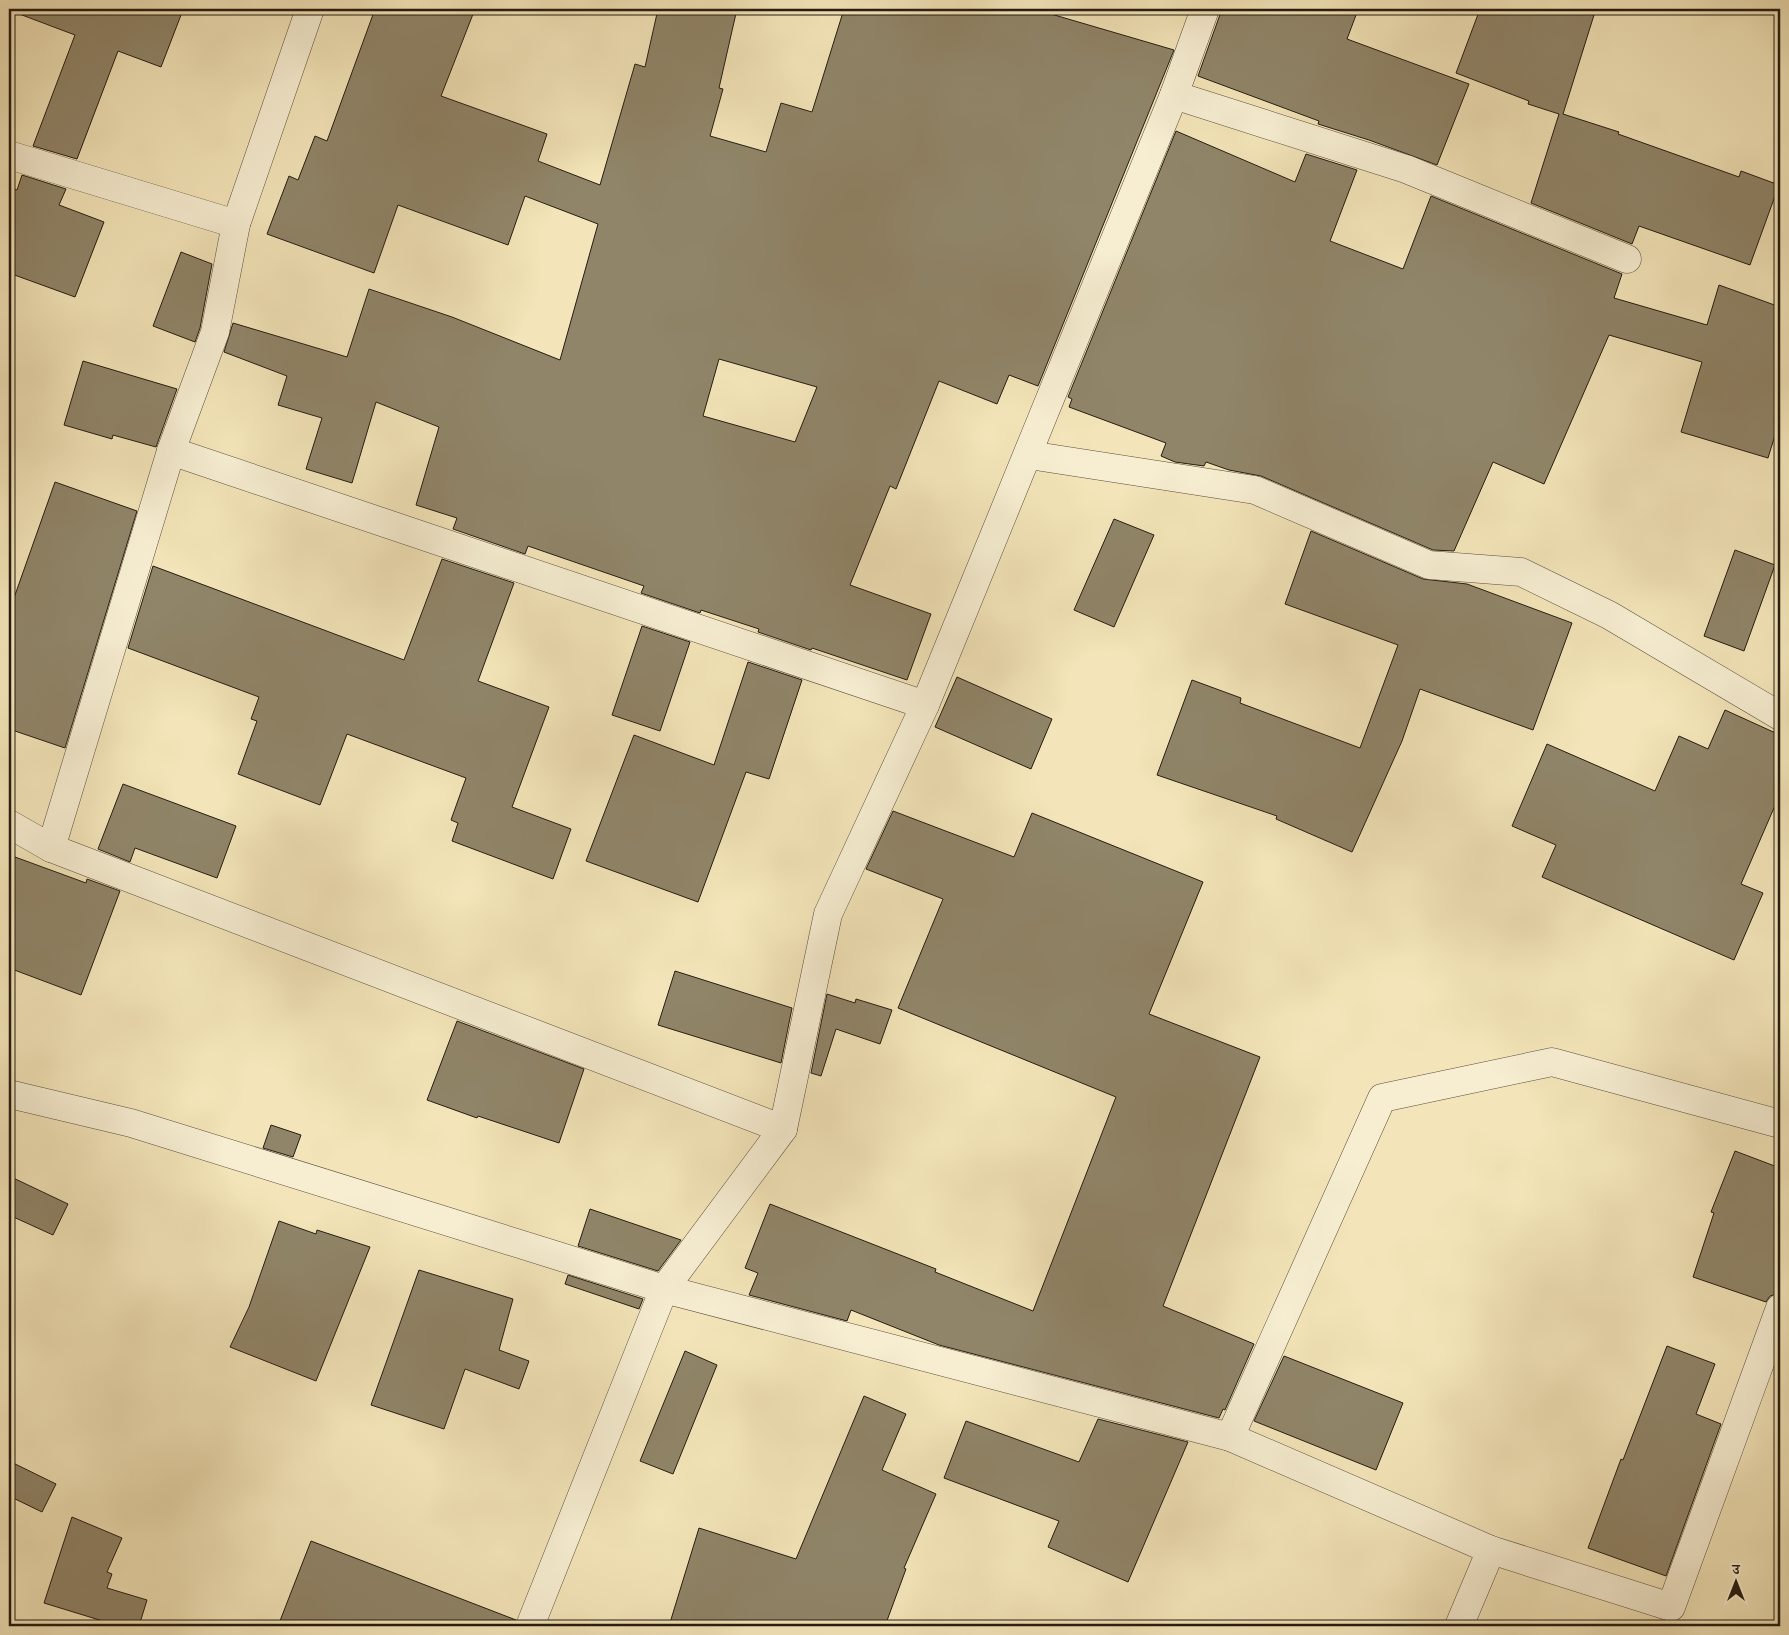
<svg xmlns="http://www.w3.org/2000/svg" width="1789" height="1635" viewBox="0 0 1789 1635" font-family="Alegreya,'Noto Serif Devanagari',serif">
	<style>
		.building { fill: #908569; stroke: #251c12; fill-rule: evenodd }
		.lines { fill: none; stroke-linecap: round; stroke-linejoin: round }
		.street-casing { stroke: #584e3c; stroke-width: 29 }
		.street { stroke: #f7eed2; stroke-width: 28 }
	</style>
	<rect width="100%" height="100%" fill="#f3e5b9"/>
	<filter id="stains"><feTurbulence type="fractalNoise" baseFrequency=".004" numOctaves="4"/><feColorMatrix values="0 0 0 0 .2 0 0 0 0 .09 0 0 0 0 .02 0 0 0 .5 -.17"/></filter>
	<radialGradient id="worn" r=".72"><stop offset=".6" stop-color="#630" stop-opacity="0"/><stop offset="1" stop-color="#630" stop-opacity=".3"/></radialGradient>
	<!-- building -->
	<g class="building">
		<path d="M 15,9 L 165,9 L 181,15 L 161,67 L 118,51 L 77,159 L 33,146 L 75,35 L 14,12 Z"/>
		<path d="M 375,9 L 475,9 L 441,96 L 547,134 L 538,161 L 600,185 L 635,64 L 645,67 L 658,9 L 737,9 L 719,88 L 723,89 L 710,136 L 766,152 L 781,103 L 812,112 L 844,9 L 1034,9 L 1174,50 L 1038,386 L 1009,375 L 997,404 L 939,381 L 896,489 L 890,486 L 850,585 L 931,614 L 907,680 L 812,648 L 811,650 L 758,632 L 759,629 L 701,610 L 700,613 L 641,593 L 644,586 L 528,546 L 525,554 L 453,529 L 457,518 L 416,505 L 439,427 L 376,402 L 352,483 L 306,469 L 322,418 L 278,405 L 287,376 L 224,352 L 233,323 L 347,357 L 369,289 L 452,317 L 560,360 L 598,224 L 525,196 L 508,245 L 398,205 L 374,273 L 267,234 L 289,176 L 298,180 L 315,136 L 327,141 ZM 719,359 L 817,387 L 795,442 L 703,416 Z"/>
		<path d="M 1222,9 L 1340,9 L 1356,15 L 1347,39 L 1469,84 L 1437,165 L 1369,140 L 1318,124 L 1319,121 L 1198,76 Z"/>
		<path d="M 1480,9 L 1573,9 L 1594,15 L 1563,114 L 1619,132 L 1618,134 L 1739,177 L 1741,171 L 1779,185 L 1750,265 L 1639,226 L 1632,244 L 1531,203 L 1559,114 L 1528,104 L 1529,101 L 1456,73 Z"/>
		<path d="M 1176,131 L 1295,182 L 1306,154 L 1357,170 L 1330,241 L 1403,269 L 1431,196 L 1622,274 L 1614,298 L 1707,325 L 1719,285 L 1780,307 L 1780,419 L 1768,458 L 1681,432 L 1702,362 L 1609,335 L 1544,484 L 1493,462 L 1454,551 L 1433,550 L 1261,476 L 1229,470 L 1206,462 L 1204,466 L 1175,462 L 1161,456 L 1166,443 L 1069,407 L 1072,399 L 1068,397 Z"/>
		<path d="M 22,175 L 66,189 L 59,205 L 104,222 L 75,297 L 9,273 L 9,187 L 17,190 Z"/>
		<path d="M 181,252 L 212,264 L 200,328 L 195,342 L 153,326 Z"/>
		<path d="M 83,361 L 177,389 L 156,447 L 113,435 L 112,439 L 64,425 Z"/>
		<path d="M 55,482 L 137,511 L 65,748 L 9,729 L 9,612 Z"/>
		<path d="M 1114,519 L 1154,535 L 1114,627 L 1074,610 Z"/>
		<path d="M 1311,531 L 1423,579 L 1467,584 L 1572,623 L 1533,730 L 1420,689 L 1402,741 L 1352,852 L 1276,819 L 1277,816 L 1157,775 L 1192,680 L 1241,698 L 1240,703 L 1360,748 L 1398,645 L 1285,604 Z"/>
		<path d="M 1735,550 L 1775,565 L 1744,651 L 1704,636 Z"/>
		<path d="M 442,559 L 514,583 L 478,681 L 549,707 L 512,807 L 571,829 L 553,879 L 452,841 L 458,823 L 451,820 L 466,778 L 347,734 L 320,805 L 238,774 L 257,721 L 251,719 L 259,697 L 128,648 L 153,566 L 404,660 Z"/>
		<path d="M 642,626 L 690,642 L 660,731 L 612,715 Z"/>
		<path d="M 748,662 L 802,680 L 769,779 L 746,772 L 698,902 L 586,861 L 634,735 L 714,765 Z"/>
		<path d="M 957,677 L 1052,719 L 1031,769 L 935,727 Z"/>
		<path d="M 1725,710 L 1780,735 L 1780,794 L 1741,884 L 1763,893 L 1734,960 L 1542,877 L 1556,845 L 1512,826 L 1547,744 L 1655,791 L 1679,736 L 1708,749 Z"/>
		<path d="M 123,784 L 236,826 L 217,878 L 135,848 L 130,862 L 98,849 Z"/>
		<path d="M 893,811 L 1014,857 L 1032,813 L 1203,882 L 1149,1014 L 1260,1057 L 1163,1306 L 1254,1344 L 1225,1410 L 1223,1409 L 1219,1418 L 939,1345 L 851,1310 L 847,1321 L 749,1295 L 758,1273 L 745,1268 L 770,1204 L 936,1269 L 935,1272 L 1033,1311 L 1116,1097 L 898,1008 L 943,899 L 866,869 Z"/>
		<path d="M 15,857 L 86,883 L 87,879 L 120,891 L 81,995 L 9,968 L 9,875 Z"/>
		<path d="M 675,971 L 792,1008 L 781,1063 L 658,1025 Z"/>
		<path d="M 827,994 L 855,1003 L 856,999 L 892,1010 L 880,1044 L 836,1029 L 821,1076 L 811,1073 Z"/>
		<path d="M 457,1021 L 584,1069 L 559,1143 L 478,1116 L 477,1118 L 427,1100 Z"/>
		<path d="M 271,1125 L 301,1135 L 293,1157 L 263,1148 Z"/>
		<path d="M 1735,1151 L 1780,1168 L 1780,1293 L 1770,1296 L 1766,1302 L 1693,1277 L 1714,1213 L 1711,1212 Z"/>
		<path d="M 9,1176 L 68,1204 L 53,1235 L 9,1215 Z"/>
		<path d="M 590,1209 L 681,1240 L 658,1271 L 578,1246 Z"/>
		<path d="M 279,1221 L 316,1234 L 317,1230 L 370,1247 L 316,1381 L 230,1347 L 249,1307 Z"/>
		<path d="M 419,1270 L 513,1299 L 499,1350 L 529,1361 L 519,1389 L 465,1369 L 444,1429 L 371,1405 Z"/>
		<path d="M 568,1275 L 643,1299 L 639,1309 L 565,1284 Z"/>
		<path d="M 1667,1346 L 1715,1364 L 1696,1414 L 1721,1424 L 1666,1576 L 1588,1548 L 1621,1459 L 1623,1460 Z"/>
		<path d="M 685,1351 L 717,1365 L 673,1474 L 640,1461 Z"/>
		<path d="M 1284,1356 L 1403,1403 L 1376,1470 L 1254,1421 Z"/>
		<path d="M 864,1396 L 906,1414 L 882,1470 L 936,1494 L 904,1568 L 906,1569 L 885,1626 L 669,1626 L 699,1528 L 796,1559 Z"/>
		<path d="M 1098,1419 L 1188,1442 L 1128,1582 L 1048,1547 L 1059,1521 L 944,1478 L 966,1421 L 1079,1462 Z"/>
		<path d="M 9,1461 L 56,1484 L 42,1512 L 9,1496 Z"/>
		<path d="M 72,1517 L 122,1538 L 107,1572 L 112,1574 L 107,1588 L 147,1600 L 139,1626 L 119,1626 L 44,1603 Z"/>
		<path d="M 311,1541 L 516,1620 L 515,1626 L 278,1626 Z"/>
	</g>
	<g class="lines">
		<!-- street casing -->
		<g class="street-casing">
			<g id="street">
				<path d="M 1174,95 L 1406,169 L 1627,259"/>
				<path d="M 9,155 L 236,224"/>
				<path d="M 171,451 L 925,705"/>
				<path d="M 1029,455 L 1255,490 L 1429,565 L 1521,572 L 1609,615 L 1780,716"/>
				<path d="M 9,824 L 51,848 L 783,1129"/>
				<path d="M 51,848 L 171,451 L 215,332 L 236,224 L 310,9"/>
				<path d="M 9,1094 L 131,1123 L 664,1289 L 1230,1437 L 1491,1550 L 1671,1607 L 1780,1308"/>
				<path d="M 1230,1437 L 1382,1098 L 1552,1062 L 1780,1124"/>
				<path d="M 530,1626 L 664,1289 L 783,1129 L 828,914 L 925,705 L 1174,95 L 1205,9"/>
				<path d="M 1459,1626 L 1491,1550"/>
			</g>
		</g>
		<!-- street -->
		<use href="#street" class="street"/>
	</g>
	<!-- margin -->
	<rect width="1789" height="1635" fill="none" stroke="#f3e5b9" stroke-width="30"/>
	<rect x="10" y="10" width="1769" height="1615" fill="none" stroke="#251c12" stroke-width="2.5"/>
	<rect x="15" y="15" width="1759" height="1605" fill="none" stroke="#251c12"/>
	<!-- north arrow -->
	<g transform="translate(1736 1582)" stroke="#f7eed2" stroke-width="4" paint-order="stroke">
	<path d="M0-4L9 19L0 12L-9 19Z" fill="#251c12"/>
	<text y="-8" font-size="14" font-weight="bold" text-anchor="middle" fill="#251c12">उ</text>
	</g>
	<rect width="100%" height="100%" filter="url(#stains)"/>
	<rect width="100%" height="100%" fill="url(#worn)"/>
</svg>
